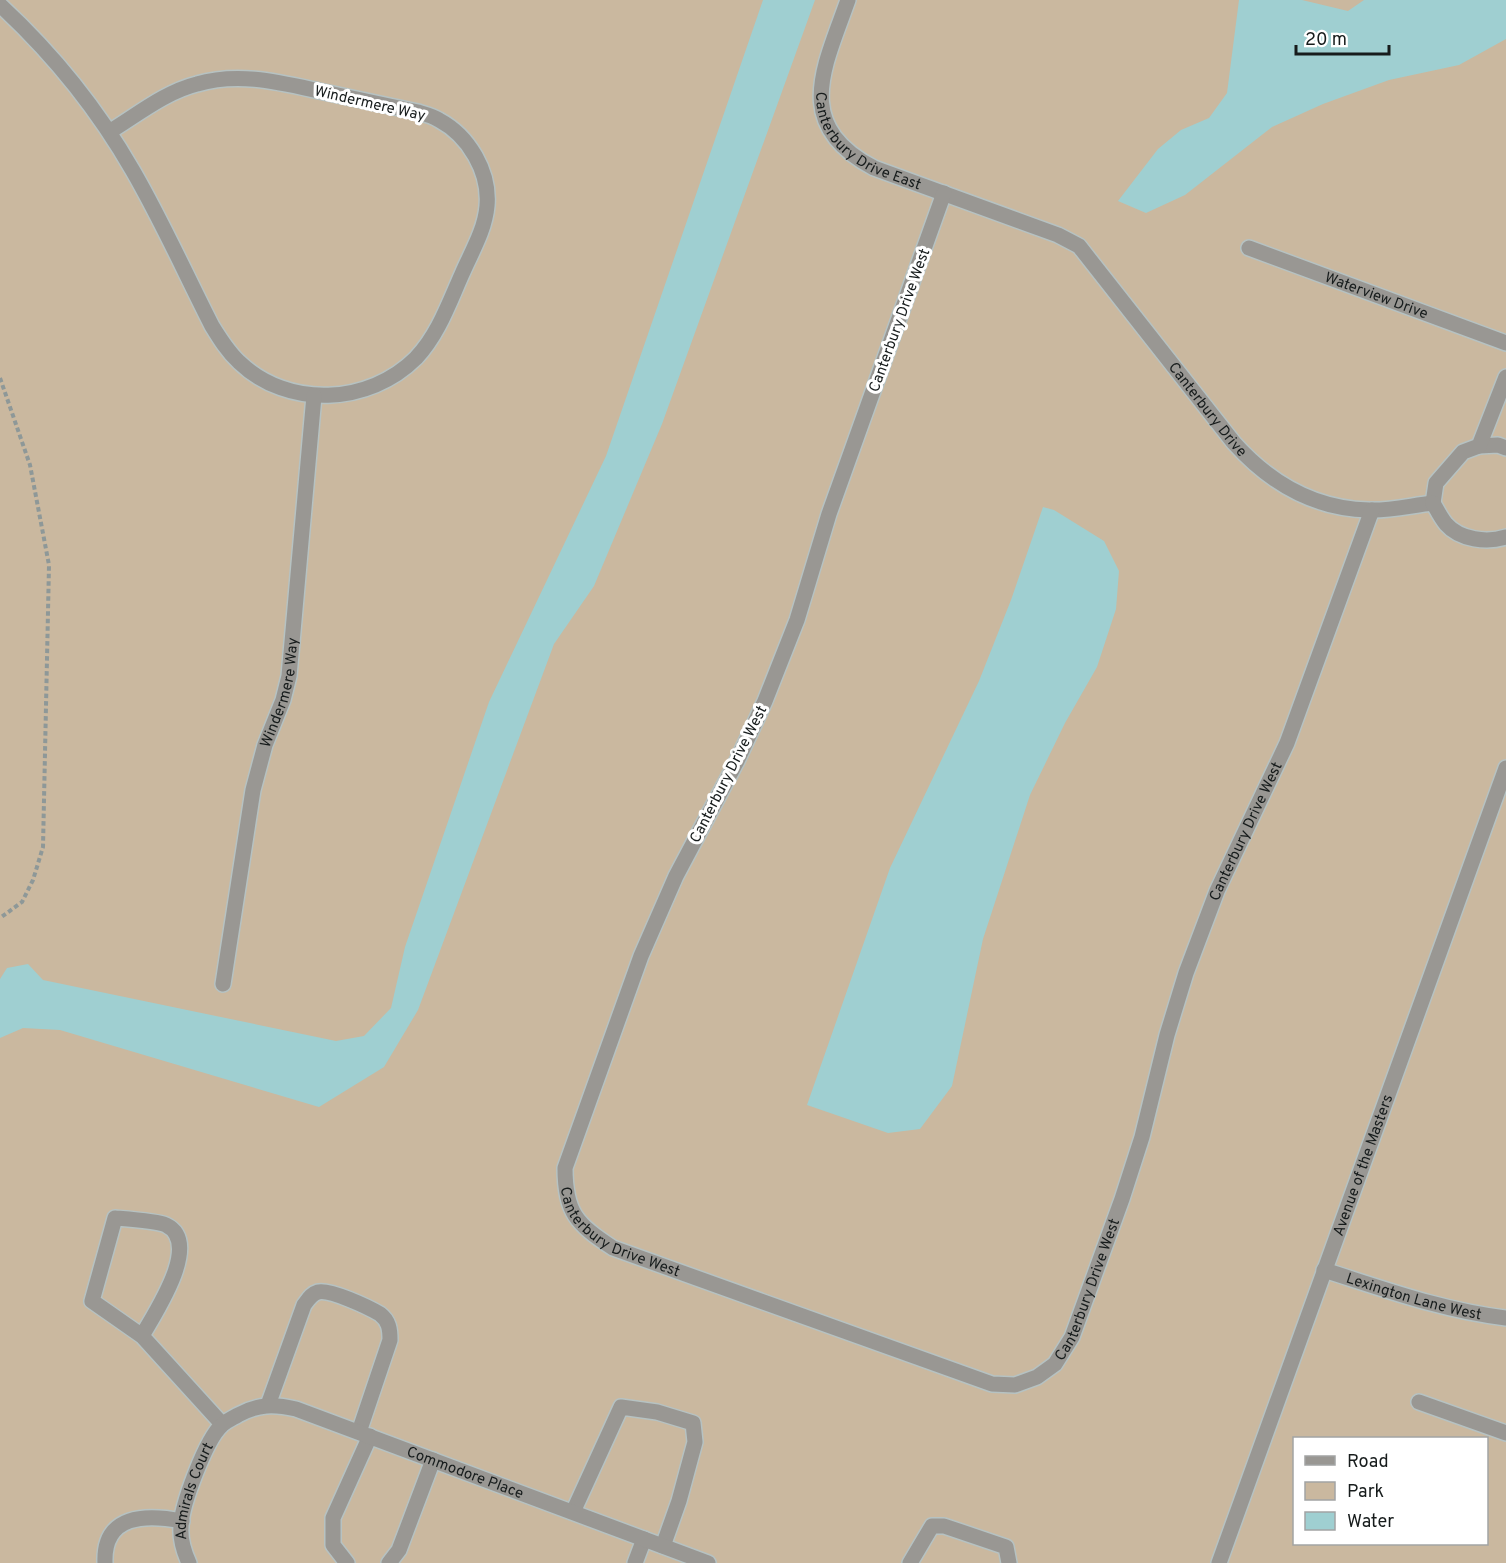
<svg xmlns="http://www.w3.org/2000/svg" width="1506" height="1563" viewBox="0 0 1506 1563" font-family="Overpass,sans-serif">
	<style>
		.green { fill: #cab89f; fill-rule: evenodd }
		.water { fill: #9fcfd1 }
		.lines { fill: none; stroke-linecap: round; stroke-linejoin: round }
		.lane-casing { stroke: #b6c2c2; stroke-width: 18 }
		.street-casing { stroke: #b6c2c2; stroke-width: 18 }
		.path { stroke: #8e9898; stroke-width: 4; stroke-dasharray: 4.5 3; stroke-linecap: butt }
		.lane { stroke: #999793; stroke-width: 15 }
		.street { stroke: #999793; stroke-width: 15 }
		.labels { text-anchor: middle; stroke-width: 6; stroke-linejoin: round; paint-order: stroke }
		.street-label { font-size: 15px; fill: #171c1c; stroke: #fff }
	</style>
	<rect width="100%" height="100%" fill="#d9e7e7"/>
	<!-- green -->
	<path class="green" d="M 0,0 L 1506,0 L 1506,1563 L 0,1563 ZM 1294,1438 L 1486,1438 L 1486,1544 L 1294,1544 Z"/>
	<!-- water -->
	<g class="water">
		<path d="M 763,0 L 815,0 L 662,424 L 594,586 L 554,644 L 418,1010 L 384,1067 L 319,1107 L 60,1030 L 23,1028 L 0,1038 L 0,979 L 7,968 L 28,964 L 43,980 L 336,1041 L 364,1036 L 391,1008 L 405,947 L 489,702 L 606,456 Z"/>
		<path d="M 1239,0 L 1302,0 L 1348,11 L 1364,0 L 1506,0 L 1506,39 L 1459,65 L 1389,80 L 1323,104 L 1272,127 L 1185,195 L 1146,213 L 1118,201 L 1158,149 L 1181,130 L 1209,118 L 1227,93 Z"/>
		<path d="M 1043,507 L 1054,510 L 1104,541 L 1119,571 L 1116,609 L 1097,667 L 1065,723 L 1030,795 L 983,939 L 952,1086 L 920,1129 L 888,1133 L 807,1105 L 890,868 L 979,681 L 1011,600 Z"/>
	</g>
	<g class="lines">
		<!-- lane casing -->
		<g class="lane-casing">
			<g id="lane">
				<path d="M 142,1336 C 154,1314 203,1243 166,1225 C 157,1221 127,1219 115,1218 L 92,1301 L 142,1336 L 222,1424"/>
				<path d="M 268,1405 L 304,1305 C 308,1300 311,1294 318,1292 C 330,1289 368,1307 380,1314 C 389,1321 390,1329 390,1340 L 359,1432"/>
				<path d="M 573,1512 L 621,1407 L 657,1412 L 693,1423 L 695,1442 L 679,1501 L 663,1546"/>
				<path d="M 105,1563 C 103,1514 146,1514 182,1521"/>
				<path d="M 347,1563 L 333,1545 L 333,1518 L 370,1436"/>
				<path d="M 389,1563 L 399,1550 L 433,1460"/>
				<path d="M 635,1563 L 644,1539"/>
				<path d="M 910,1563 L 932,1526 L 944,1526 L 1006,1547 L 1009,1563"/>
			</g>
		</g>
		<!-- street casing -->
		<g class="street-casing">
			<g id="street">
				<path id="s1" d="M 848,0 C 824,68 792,125 874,168 L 1058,235 L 1079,246 L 1234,443 C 1270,483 1314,509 1369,510 C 1390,511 1413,505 1433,503"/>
				<path d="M 0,5 C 52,53 98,110 133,171 C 162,221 186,275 212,326 C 220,339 228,352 239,362 C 288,409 369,405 416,358 C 438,335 449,303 462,274 C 471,253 485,230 487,206 C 490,172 469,136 439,120 C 433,116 425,114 418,112 C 385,105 352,98 319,91 C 278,82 238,72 197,84 C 165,92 137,115 109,132"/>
				<path id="s2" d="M 944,193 L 829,514 L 797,620 L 765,701 L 737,761 L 676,876 L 641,956 L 565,1168 C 565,1212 576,1224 613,1248 L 992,1384 L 1015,1385 L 1037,1377 L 1055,1364 L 1072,1337 L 1122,1199 L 1142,1137 L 1167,1035 L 1186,973 L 1217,891 L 1287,743 L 1372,510"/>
				<path id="s3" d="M 1249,248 L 1506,343"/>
				<path d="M 1479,446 L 1498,445 L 1506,448"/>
				<path d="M 1433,503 L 1436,483 L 1463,452 L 1479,446 L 1506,377"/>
				<path d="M 1433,503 C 1437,510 1441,518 1446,524 C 1460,540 1487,543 1506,537"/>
				<path id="s4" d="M 223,984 L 253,790 L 265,745 L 283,700 L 289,676 L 314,396"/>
				<path id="s5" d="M 1324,1270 C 1384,1289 1444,1311 1506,1318"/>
				<path d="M 1419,1402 L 1506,1433"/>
				<path id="s6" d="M 189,1563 C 184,1552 180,1540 181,1527 C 181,1506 206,1439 222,1425 C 226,1421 233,1418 238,1415 C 258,1404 274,1404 296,1409 L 708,1563"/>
				<path id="s7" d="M 1219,1563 L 1506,768"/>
			</g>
		</g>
		<!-- path -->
		<path class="path" d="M 0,378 L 30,465 L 49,565 L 43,847 L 33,880 L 22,902 L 0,918"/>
		<!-- lane -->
		<use href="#lane" class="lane"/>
		<!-- street -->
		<use href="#street" class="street"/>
	</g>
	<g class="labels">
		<!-- street labels -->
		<g class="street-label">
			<text transform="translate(370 103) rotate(13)" y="5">Windermere Way</text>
			<text dy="5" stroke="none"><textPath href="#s1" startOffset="170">Canterbury Drive East</textPath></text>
			<text dy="5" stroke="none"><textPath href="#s3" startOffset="136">Waterview Drive</textPath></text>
			<text transform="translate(899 320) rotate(-70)" y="5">Canterbury Drive West</text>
			<text dy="5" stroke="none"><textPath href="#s1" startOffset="622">Canterbury Drive</textPath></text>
			<text dy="5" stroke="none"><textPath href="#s4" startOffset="298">Windermere Way</textPath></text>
			<text transform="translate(728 774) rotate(-63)" y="5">Canterbury Drive West</text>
			<text dy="5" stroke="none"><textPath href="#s2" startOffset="2186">Canterbury Drive West</textPath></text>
			<text dy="5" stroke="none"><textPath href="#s7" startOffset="423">Avenue of the Masters</textPath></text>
			<text dy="5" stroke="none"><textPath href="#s2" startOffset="1142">Canterbury Drive West</textPath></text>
			<text dy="5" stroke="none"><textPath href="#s2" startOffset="1700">Canterbury Drive West</textPath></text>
			<text dy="5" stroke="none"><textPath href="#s5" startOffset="94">Lexington Lane West</textPath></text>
			<text dy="5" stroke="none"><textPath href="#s6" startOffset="408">Commodore Place</textPath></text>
			<text dy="5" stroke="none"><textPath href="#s6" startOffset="75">Admirals Court</textPath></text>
		</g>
	</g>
	<!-- legend -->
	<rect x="1293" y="1437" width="195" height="108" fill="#ffffff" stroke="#a2a4a4" stroke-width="1.5"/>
	<rect x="1305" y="1456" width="30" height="9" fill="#999793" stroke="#a2a4a4" stroke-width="1.5"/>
	<text x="1347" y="1467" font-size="18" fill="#171c1c">Road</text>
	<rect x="1305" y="1482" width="30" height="18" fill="#cab89f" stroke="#a2a4a4" stroke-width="1.5"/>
	<text x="1347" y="1497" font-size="18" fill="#171c1c">Park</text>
	<rect x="1305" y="1512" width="30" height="18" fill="#9fcfd1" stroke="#a2a4a4" stroke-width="1.5"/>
	<text x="1347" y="1527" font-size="18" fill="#171c1c">Water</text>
	<!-- scale -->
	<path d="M1296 45v9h93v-9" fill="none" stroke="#171c1c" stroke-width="3"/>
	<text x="1305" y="45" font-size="18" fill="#171c1c" stroke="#ffffff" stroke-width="4.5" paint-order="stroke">20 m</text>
</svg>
